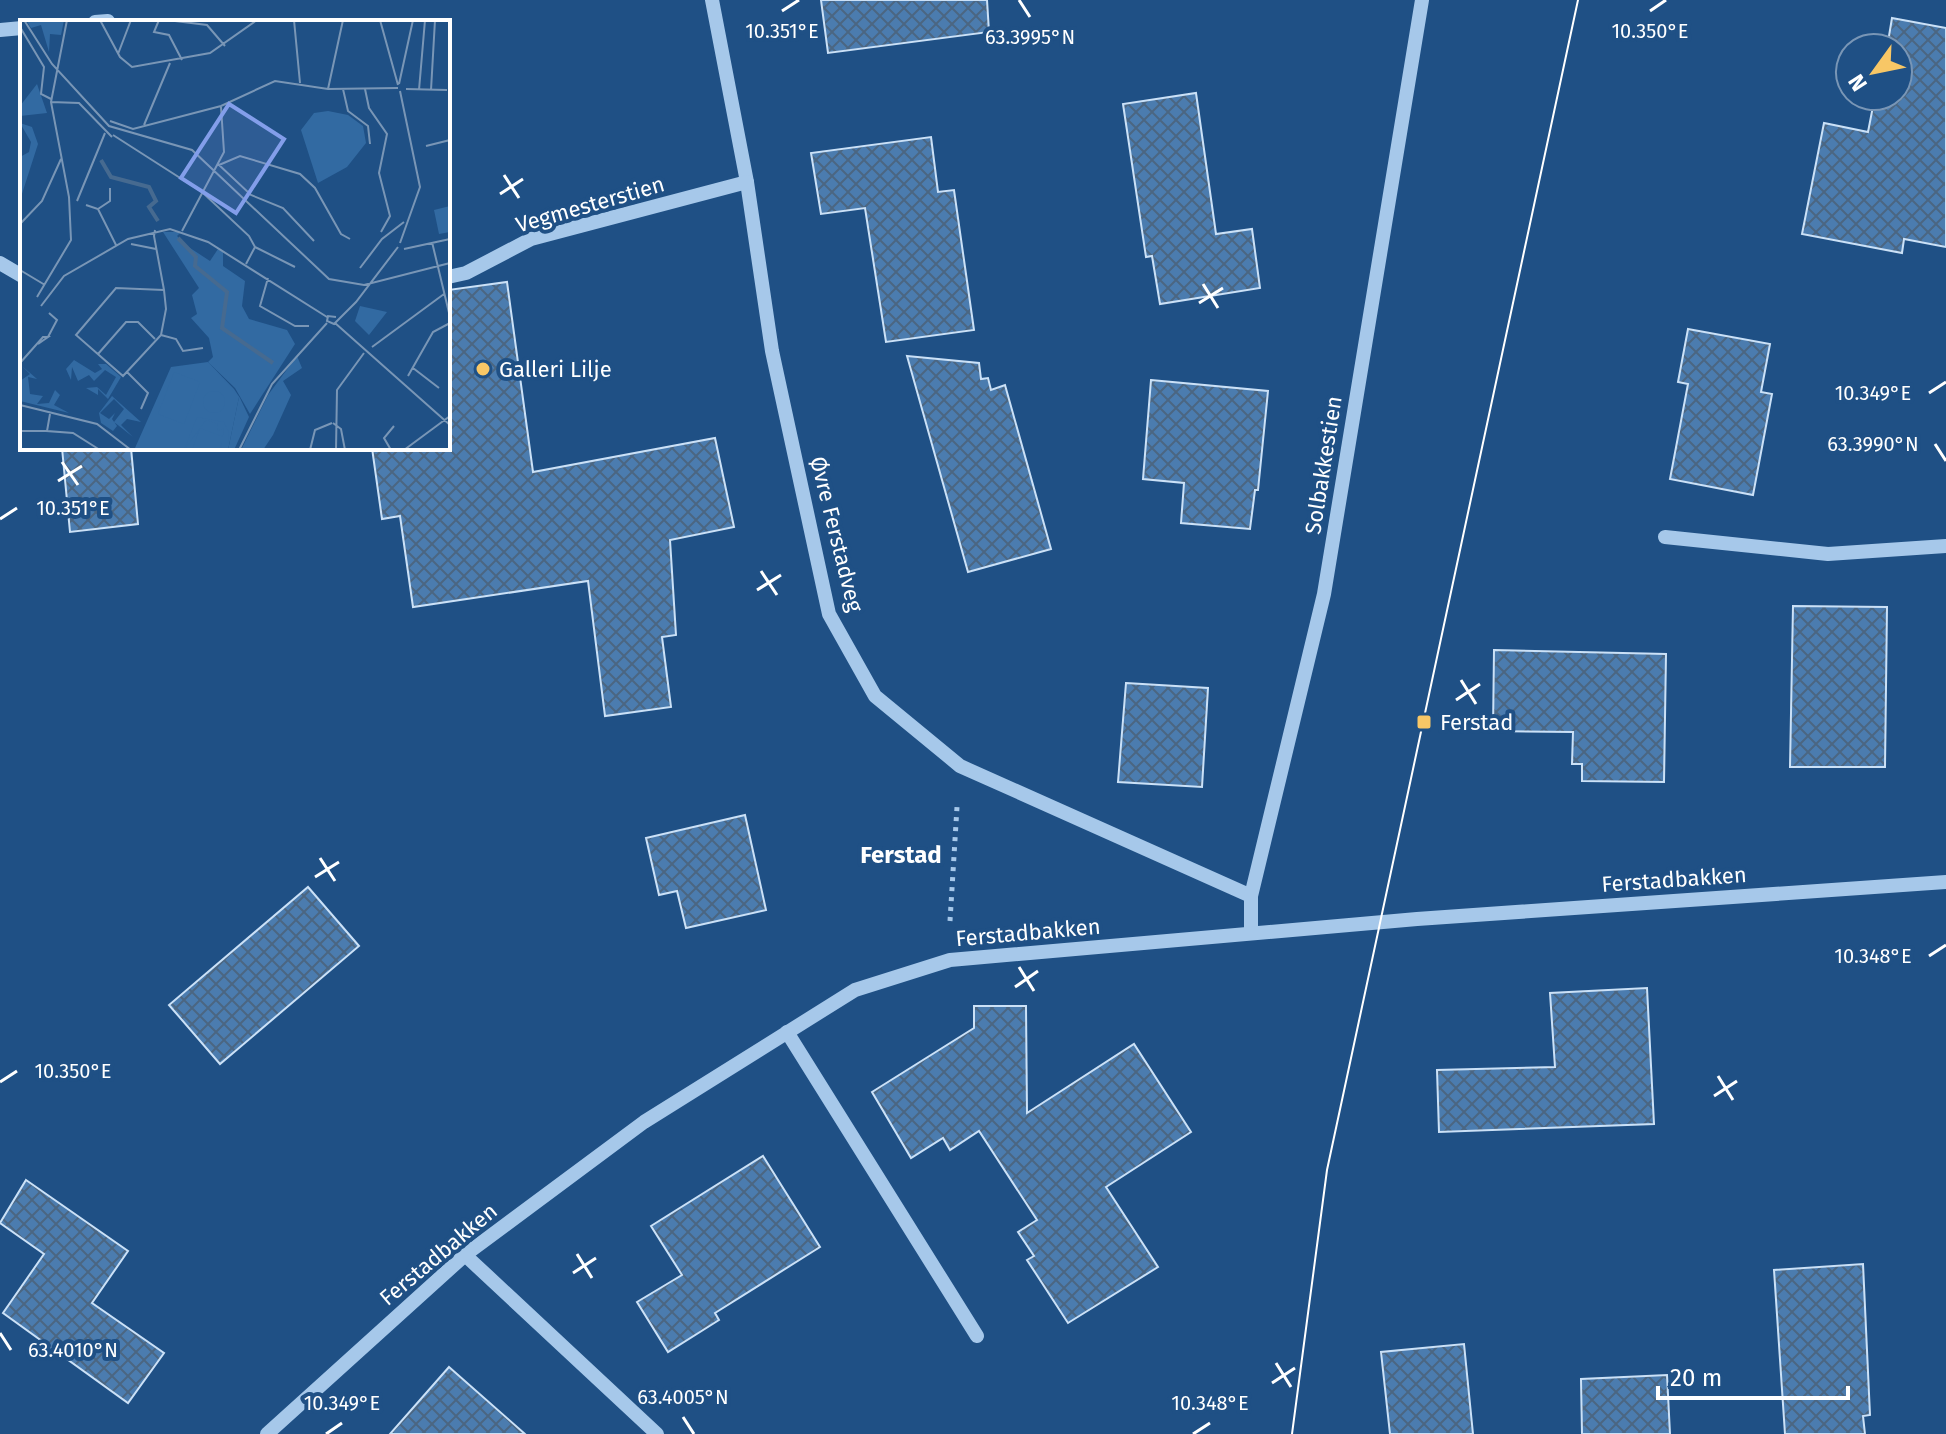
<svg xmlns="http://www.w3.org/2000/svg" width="1946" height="1434" viewBox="0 0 1946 1434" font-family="'Fira Sans',sans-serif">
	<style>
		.building { fill: url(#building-cross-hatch); stroke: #cbe1f7; stroke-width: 2 }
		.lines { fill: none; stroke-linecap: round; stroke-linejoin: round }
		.path { stroke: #a6c8ea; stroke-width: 5; stroke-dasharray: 4 6; stroke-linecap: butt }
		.minor { stroke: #a6c8ea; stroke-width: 14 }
		.tram { stroke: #fff; stroke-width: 2 }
		.ticks { fill: none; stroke: #fff; stroke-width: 3 }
		.poi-dot { fill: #f8c766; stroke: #1f5085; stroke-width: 3 }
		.labels { text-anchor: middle; stroke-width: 8; stroke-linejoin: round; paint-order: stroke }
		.street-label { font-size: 22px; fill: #fff; stroke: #1f5085 }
		.poi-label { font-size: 22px; fill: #fff; stroke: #1f5085; text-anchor: start }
		.neighbourhood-label { font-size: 24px; font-weight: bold; fill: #fff; stroke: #1f5085 }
		.inset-river { fill: none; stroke: #466a90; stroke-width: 4 }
		.inset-road { fill: none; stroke: #7996b6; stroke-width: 2 }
		.view { fill: #839eea; fill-opacity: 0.15; stroke: #839eea; stroke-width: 4 }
		.inset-edge { fill: none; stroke: #fff; stroke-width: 4 }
		.ticks-label { font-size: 20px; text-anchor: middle; fill: #fff; stroke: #1f5085; stroke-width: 8; stroke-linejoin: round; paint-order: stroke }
	</style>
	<defs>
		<pattern id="building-cross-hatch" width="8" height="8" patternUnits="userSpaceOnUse" patternTransform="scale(2)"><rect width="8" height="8" fill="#4b7caf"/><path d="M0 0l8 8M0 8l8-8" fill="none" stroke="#4b6682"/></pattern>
	</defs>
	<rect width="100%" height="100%" fill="#1f5085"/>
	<!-- building -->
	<g class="building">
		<path d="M 821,0 L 987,0 L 989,32 L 828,53 Z"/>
		<path d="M 1892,18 L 1946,28 L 1946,247 L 1904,239 L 1902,253 L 1802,234 L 1824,123 L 1868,132 L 1875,96 L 1898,96 L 1898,48 L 1887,48 Z"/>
		<path d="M 1196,93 L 1216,234 L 1252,229 L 1260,288 L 1160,304 L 1152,256 L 1146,257 L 1123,104 Z"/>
		<path d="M 931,137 L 938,192 L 954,190 L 974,330 L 886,342 L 865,208 L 821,214 L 811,153 Z"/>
		<path d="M 507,282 L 533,472 L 715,438 L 734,527 L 670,540 L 676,635 L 662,637 L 671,707 L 605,716 L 588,581 L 413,607 L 400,516 L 382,519 L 372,448 L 448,448 L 448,290 Z"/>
		<path d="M 1688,329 L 1770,344 L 1761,392 L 1772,394 L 1753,495 L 1670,479 L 1688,384 L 1678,382 Z"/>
		<path d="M 907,356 L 979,363 L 981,379 L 988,378 L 991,390 L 1005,385 L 1051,549 L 968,572 Z"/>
		<path d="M 1151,380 L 1268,391 L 1258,490 L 1255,490 L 1250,529 L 1181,523 L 1184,483 L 1143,479 Z"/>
		<path d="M 62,448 L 131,448 L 138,524 L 70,532 Z"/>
		<path d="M 1793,606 L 1887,607 L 1885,767 L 1790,767 Z"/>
		<path d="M 1494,650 L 1666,654 L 1664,782 L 1582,781 L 1582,764 L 1572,764 L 1573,732 L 1493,731 Z"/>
		<path d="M 1126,683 L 1208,688 L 1202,787 L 1118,782 Z"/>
		<path d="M 745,815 L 766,910 L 686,928 L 677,891 L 659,895 L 646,838 Z"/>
		<path d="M 308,887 L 359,946 L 220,1064 L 169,1005 Z"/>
		<path d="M 1647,988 L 1654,1124 L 1439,1132 L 1437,1070 L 1555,1067 L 1550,993 Z"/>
		<path d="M 974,1006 L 1026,1006 L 1027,1113 L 1134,1044 L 1191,1132 L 1106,1187 L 1158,1267 L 1068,1323 L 1027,1260 L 1034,1256 L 1018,1232 L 1037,1220 L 979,1131 L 950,1150 L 943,1138 L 911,1158 L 872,1092 L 974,1028 Z"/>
		<path d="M 763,1156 L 820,1247 L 715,1313 L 719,1320 L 668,1352 L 637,1302 L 682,1275 L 651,1226 Z"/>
		<path d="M 26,1180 L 128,1251 L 92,1303 L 164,1353 L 128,1403 L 3,1313 L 44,1254 L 0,1223 Z"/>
		<path d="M 1863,1264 L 1870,1415 L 1863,1416 L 1865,1434 L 1785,1434 L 1774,1270 Z"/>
		<path d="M 1464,1344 L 1473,1434 L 1390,1434 L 1381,1352 Z"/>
		<path d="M 449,1367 L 525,1434 L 390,1434 Z"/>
		<path d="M 1667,1375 L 1670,1434 L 1582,1434 L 1581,1379 Z"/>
	</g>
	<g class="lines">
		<!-- path -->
		<path class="path" d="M 950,921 L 957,807"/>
		<!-- minor -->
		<g class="minor">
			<path d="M 712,0 L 747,182 L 772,351 L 829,614 L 875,696 L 960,766 L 1251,896"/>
			<path d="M 95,22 L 108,21"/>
			<path d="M 0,30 L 22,28"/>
			<path d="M 0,263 L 22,276"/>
			<path d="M 448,277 L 466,273 L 531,239 L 747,182"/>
			<path d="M 1665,537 L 1828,554 L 1946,546"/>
			<path d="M 1251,933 L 1251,896 L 1324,594 L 1422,0"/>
			<path d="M 787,1032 L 977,1336"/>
			<path d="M 465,1255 L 657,1434"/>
			<path d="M 267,1434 L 465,1255 L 644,1122 L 855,990 L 950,960 L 1417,919 L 1946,882"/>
		</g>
		<!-- tram -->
		<path class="tram" d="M 1292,1434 L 1327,1170 L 1578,0"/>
	</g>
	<!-- ticks -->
	<path class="ticks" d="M 1019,0 L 1030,17M 782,11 L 799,0M 1650,11 L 1666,0M 504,175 L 519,198M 500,194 L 523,179M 1203,284 L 1218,308M 1199,303 L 1223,288M 1929,393 L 1946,382M 1935,444 L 1946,461M 62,462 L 78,485M 58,481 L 82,466M 0,519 L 17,508M 761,571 L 777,595M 757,590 L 781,575M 1461,680 L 1476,704M 1456,700 L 1480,684M 320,858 L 335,881M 315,877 L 339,862M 1929,956 L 1946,945M 1019,967 L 1034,991M 1015,987 L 1038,971M 1718,1076 L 1733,1100M 0,1082 L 17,1071M 1714,1096 L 1737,1081M 577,1254 L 592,1278M 573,1273 L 596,1258M 0,1333 L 11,1350M 1276,1363 L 1291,1387M 1272,1383 L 1295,1368M 683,1417 L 694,1434M 326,1434 L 342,1423M 1193,1434 L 1210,1423"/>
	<!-- markers -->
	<g class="poi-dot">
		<circle cx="483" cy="369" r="8"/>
		<rect x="1416" y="714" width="16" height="16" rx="4"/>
	</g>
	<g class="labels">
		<!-- street labels -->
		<g class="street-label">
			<text transform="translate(590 204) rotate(-16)" y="8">Vegmesterstien</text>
			<text transform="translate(1323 465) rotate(-81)" y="8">Solbakkestien</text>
			<text transform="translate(837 534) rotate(76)" y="8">Øvre Ferstadveg</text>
			<text transform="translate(1674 879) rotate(-4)" y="8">Ferstadbakken</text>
			<text transform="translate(1028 932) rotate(-5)" y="8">Ferstadbakken</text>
			<text transform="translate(438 1254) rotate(-40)" y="8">Ferstadbakken</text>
		</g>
		<!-- poi labels -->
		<g class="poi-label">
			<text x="499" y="377">Galleri Lilje</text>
			<text x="1440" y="730">Ferstad</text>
		</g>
		<!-- neighbourhood labels -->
		<g class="neighbourhood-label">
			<text x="901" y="863">Ferstad</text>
		</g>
	</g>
	<!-- overview -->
	<g transform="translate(20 20)">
		<rect width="430" height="430" fill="#1f5085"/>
		<path d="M 277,336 L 282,348 L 263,361 L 271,375 L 253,415 L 243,430 L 221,430 L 248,375 ZM 54,340 L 75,353 L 82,349 L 78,344 L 86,344 L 101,357 L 88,379 L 78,369 L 78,375 L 66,368 L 77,367 L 86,375 L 96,357 L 85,350 L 74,361 L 69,355 L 58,361 L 52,347 L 51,360 L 46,349 ZM 189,343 L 214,369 L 220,378 L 229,397 L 214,430 L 208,430 L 219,377 L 151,430 L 179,345 ZM 2,346 L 17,359 L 8,357 L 10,374 L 23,376 L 17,384 L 29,383 L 35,370 L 40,375 L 34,385 L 49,393 L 0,381 L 0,361 L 10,354 ZM 92,376 L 121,402 L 107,399 L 101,405 L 113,417 L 94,402 L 104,389 L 94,379 L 80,393 L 89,399 L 95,393 L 92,399 L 97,406 L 93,411 L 81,403 L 79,393 Z" fill="#326aa2"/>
		<path d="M 6,0 L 44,0 L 41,15 L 30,14 L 29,32 L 21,5 L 11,8 ZM 17,64 L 27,93 L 0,96 L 0,86 ZM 308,91 L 328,95 L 343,106 L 346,123 L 327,147 L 298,163 L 281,110 L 294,93 ZM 0,103 L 12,107 L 18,124 L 0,180 L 0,137 L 9,132 L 11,122 ZM 143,212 L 161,212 L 157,216 L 167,226 L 190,241 L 198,229 L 203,232 L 203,246 L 225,261 L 222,286 L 229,299 L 267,310 L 275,324 L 230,394 L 215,368 L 188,342 L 193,337 L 189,318 L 171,298 L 177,294 L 172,275 L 179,268 Z" fill="#326aa2"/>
		<path d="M 340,286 L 367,292 L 349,315 L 335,301 ZM 188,342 L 219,377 L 208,430 L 115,428 L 151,347 Z" fill="#326aa2"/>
		<path d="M 430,186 L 430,212 L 419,214 L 414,190 ZM 154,352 L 180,362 L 164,404 L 138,394 ZM183 382a11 11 0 1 1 22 0a11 11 0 1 1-22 0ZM 177,397 L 204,402 L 209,413 L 208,429 L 201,430 L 204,408 L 197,411 L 198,404 L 186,400 L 164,430 ZM 180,408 L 204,417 L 199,430 L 172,430 Z" fill="#326aa2"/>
		<path class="inset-river" d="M 81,140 L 91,157 L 129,167 L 136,181 L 129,187 L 138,201M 158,218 L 176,237 L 175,246 L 207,272 L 202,308 L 253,343"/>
		<path class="inset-road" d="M 4,0 L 32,44 L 89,106 L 172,130 L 309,259 L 344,265 L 430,243M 80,0 L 100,37 L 112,47 L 190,33 L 237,0M 139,0 L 134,12 L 149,15 L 162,40M 147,0 L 187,5 L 205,26M 274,0 L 280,63M 360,0 L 378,65M 0,7 L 24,47 L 21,74 L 31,79M 98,34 L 111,0M 430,44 L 430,82M 379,64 L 393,0M 308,69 L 323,0M 323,69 L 328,91 L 348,106 L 350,124M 345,69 L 349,88 L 367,114 L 359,153 L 370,196 L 361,212M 386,69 L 427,70M 399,70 L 405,0M 411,70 L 415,0M 380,71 L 400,167 L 380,223M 31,82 L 59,83 L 92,117M 90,101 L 113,109 L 201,86 L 255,61 L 308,69 L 378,68M 124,105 L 150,43M 93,115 L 182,172 L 229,216 L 235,227 L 226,244M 406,126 L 430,120M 198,144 L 231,175 L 263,188 L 294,221M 199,145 L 220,136 L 280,154 L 295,168 L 321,214 L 330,219M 57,181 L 85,113M 66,185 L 78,189 L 96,225M 78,189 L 90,181 L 90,168M 0,204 L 22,181 L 41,139M 135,210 L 134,216 L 144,270 L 146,289 L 141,315 L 103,356 L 56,315 L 96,268 L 144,270M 162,211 L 204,132 L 201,87M 412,222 L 430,297M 111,224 L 136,229M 235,227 L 275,247M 384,229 L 430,219M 340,248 L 362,219 L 384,202M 0,250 L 25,265M 248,258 L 240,286 L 275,306 L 289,306M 17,277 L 51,220 L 49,177 L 31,82 L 47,0M 21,286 L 44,256 L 108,219 L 150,209 L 188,222 L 307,297M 316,297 L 308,296 L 307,301 L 314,304 L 336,282 L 378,227M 315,303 L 430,405M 141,315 L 156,319 L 163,331 L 183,328M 28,317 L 37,300 L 29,293M 352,327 L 424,274M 78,334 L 106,302 L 118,302 L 135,319M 0,343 L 23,317 L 28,317 L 18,324M 393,348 L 419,368M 107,352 L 128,373 L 121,389M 388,356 L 413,312 L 430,303M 0,385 L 77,404 L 111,430M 30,394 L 27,411 L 53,413 L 80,430M 313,403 L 321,409 L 325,430M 0,411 L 27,411M 219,430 L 252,364 L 307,303M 290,430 L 295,410 L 312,403M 316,430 L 317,370 L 344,333M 371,430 L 364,418 L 374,406M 384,430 L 430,396"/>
		<path class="view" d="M 209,84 L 264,119 L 216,193 L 161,158 Z"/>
		<rect width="430" height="430" class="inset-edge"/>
	</g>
	<g class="ticks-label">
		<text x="782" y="38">10.351°E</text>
		<text x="1650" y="38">10.350°E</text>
		<text x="1030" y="44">63.3995°N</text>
		<text x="1873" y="400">10.349°E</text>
		<text x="1873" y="451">63.3990°N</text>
		<text x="73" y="515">10.351°E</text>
		<text x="1873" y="963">10.348°E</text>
		<text x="73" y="1078">10.350°E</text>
		<text x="73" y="1357">63.4010°N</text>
		<text x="683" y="1404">63.4005°N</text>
		<text x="342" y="1410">10.349°E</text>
		<text x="1210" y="1410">10.348°E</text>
	</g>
	<!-- north arrow -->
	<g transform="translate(1874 72) rotate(237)"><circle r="38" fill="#1f5085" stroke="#7996b6" stroke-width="2"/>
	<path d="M0-6L14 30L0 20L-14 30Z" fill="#f8c766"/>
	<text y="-12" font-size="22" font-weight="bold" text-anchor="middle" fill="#ffffff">N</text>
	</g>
	<!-- scale -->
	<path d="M1658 1386v12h190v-12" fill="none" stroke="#ffffff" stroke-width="4"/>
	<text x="1670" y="1386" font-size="24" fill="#ffffff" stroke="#1f5085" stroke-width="6" paint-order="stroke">20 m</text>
</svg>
